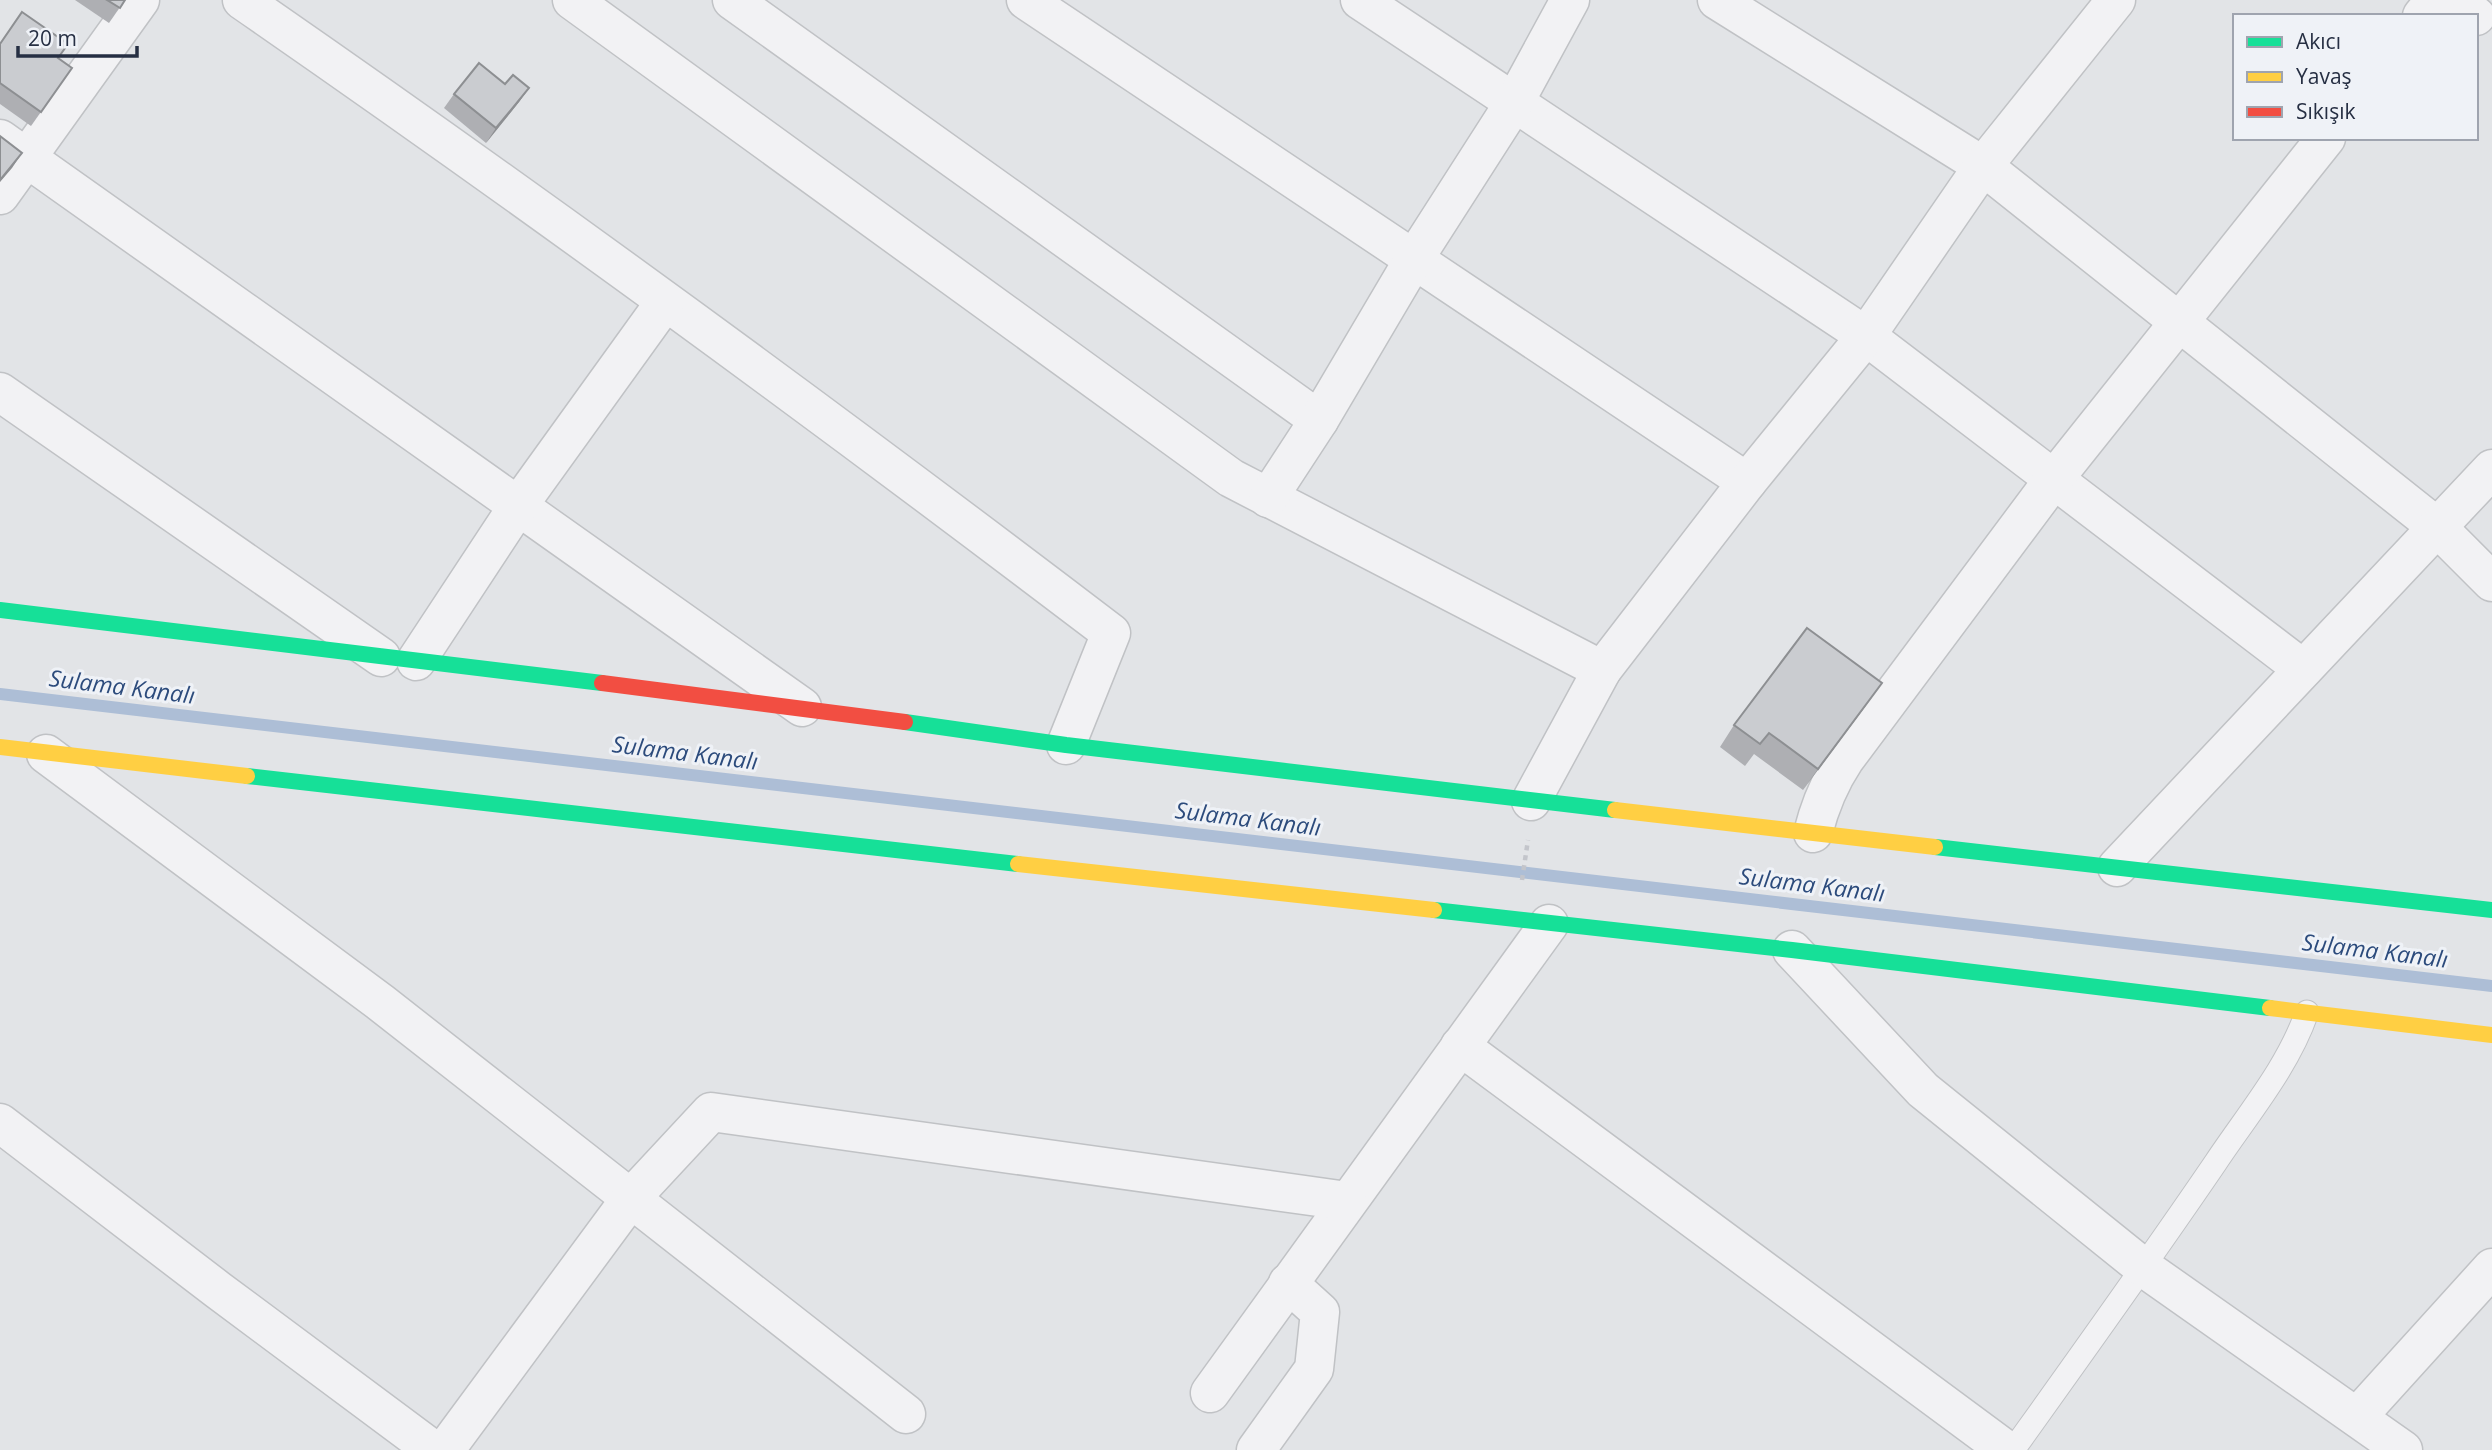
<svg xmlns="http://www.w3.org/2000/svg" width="2492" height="1450" viewBox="0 0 2492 1450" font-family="'Open Sans',sans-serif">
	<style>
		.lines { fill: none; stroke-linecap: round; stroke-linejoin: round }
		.stream { stroke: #adbed6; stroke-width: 12 }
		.lane-casing { stroke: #c0c2c5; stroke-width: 25 }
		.street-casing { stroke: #c0c2c5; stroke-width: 41 }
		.path { stroke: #c3c5cb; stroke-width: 4.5; stroke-dasharray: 5 5; stroke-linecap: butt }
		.lane { stroke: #f2f2f4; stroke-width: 23 }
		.street { stroke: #f2f2f4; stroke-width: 38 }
		.fast { stroke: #16e098; stroke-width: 16 }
		.slow { stroke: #ffcf43; stroke-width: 16 }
		.jam { stroke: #f24e42; stroke-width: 16 }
		.wall { fill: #aeafb3 }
		.shaded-wall { fill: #8d8f92 }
		.building { fill: #caccd0; stroke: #8d8f92; stroke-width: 2 }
		.labels { text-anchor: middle; stroke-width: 6; stroke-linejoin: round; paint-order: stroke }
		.water-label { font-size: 23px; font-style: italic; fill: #2c4b7c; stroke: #eff2f7 }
	</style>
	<rect width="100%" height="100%" fill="#e2e4e7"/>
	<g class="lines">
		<!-- stream -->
		<path class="stream" d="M 0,694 L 2492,986"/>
		<!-- lane casing -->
		<g class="lane-casing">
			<path id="lane" d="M 2013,1450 C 2081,1355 2150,1259 2216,1162 C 2248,1114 2288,1067 2307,1012"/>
		</g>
		<!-- street casing -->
		<g class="street-casing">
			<g id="street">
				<path d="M 242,0 C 537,204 826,416 1111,633 L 1066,745"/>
				<path d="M 572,0 L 1231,478 L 1602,670"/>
				<path d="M 732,0 L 1319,420"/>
				<path d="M 1026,0 L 1747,482"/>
				<path d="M 1360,0 L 1866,336 L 2303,669"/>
				<path d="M 1717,0 L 1983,166 L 2437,527 L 2492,582"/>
				<path d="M 2454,0 L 2476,16"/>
				<path d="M 2422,16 L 2435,0"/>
				<path d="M 0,139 L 802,707"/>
				<path d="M 0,195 L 140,0"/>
				<path d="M 0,392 L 381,657"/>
				<path d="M 1268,498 L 1319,420 L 1414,259 L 1514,103 L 1570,0"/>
				<path d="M 416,661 L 518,506 L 665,302"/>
				<path d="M 46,754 L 380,1002 L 906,1414"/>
				<path d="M 1531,801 L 1602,670 L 1747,482 L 1866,336 L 1983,166 L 2116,0"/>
				<path d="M 1813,833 C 1820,805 1829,783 1845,759 L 2054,479 L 2326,138"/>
				<path d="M 2117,867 L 2492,469"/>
				<path d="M 1792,950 L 1923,1090 L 2144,1268 L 2403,1450"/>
				<path d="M 1460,1046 L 2006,1450"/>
				<path d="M 0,1123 L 218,1290 L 433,1450"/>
				<path d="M 1210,1393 L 1549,924"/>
				<path d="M 2357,1417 L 2492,1268"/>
				<path d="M 445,1450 L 631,1198 L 711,1112 L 1347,1201"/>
				<path d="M 1256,1450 L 1314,1369 L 1320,1312 L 1288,1283"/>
			</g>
		</g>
		<!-- path -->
		<path class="path" d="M 1522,880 L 1528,840"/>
		<!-- lane -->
		<use href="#lane" class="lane"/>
		<!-- street -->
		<use href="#street" class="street"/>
		<!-- fast -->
		<g class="fast">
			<path d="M 0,610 L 602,683"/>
			<path d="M 905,722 L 1066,745 L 1615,810"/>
			<path d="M 247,776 L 1018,864"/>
			<path d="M 1935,847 L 2492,910"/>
			<path d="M 1434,910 L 1792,950 L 2270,1008"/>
		</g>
		<!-- slow -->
		<g class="slow">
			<path d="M 0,747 L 247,776"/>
			<path d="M 1615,810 L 1935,847"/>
			<path d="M 1018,864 L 1434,910"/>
			<path d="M 2270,1008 L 2492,1035"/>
		</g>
		<!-- jam -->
		<path class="jam" d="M 602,683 L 905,722"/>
	</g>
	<!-- wall -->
	<g class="wall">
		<path d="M 75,0 L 125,0 L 109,23 Z"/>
		<path d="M 0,44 L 58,59 L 72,68 L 31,126 L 0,104 Z"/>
		<path d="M 505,84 L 529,88 L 519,102 L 486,143 L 444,108 L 454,94 Z"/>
		<path d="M 1867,704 L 1803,790 L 1754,754 L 1745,766 L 1720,747 L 1734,725 Z"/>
	</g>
	<!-- shaded-wall -->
	<g class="shaded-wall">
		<path d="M 529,88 L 519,102 L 486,143 L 496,128 Z"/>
		<path d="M 22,153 L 12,168 L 0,182 L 0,180 Z"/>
		<path d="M 1882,683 L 1867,704 L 1803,790 L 1818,769 Z"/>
	</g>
	<!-- building -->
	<g class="building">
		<path d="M 107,0 L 125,0 L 120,8 Z"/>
		<path d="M 22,12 L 68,44 L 58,58 L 72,68 L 41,112 L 0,83 L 0,44 Z"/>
		<path d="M 479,63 L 505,84 L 513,75 L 529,88 L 496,128 L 454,94 Z"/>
		<path d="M 0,136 L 22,153 L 0,180 Z"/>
		<path d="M 1807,628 L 1882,683 L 1818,769 L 1769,733 L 1760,744 L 1734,725 Z"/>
	</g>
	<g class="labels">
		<!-- water labels -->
		<g class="water-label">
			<text transform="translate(122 687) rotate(7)" y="8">Sulama Kanalı</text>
			<text transform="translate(685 753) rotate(7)" y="8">Sulama Kanalı</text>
			<text transform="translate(1248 819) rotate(7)" y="8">Sulama Kanalı</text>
			<text transform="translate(1812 885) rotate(7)" y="8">Sulama Kanalı</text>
			<text transform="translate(2375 951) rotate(7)" y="8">Sulama Kanalı</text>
		</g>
	</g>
	<!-- legend -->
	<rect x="2233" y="14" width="245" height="126" fill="#eff2f7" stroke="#9fa4af" stroke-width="2"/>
	<rect x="2247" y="37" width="35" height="10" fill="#16e098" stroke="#9fa4af" stroke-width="2"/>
	<text x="2296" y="49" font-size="21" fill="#262f43">Akıcı</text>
	<rect x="2247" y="72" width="35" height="10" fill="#ffcf43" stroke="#9fa4af" stroke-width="2"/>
	<text x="2296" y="84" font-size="21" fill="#262f43">Yavaş</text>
	<rect x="2247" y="107" width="35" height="10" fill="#f24e42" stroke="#9fa4af" stroke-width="2"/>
	<text x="2296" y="119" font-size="21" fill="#262f43">Sıkışık</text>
	<!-- scale -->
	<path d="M18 46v10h119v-10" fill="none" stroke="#262f43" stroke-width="3.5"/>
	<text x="28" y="46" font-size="21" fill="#262f43" stroke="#eff2f7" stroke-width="5" paint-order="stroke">20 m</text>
</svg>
